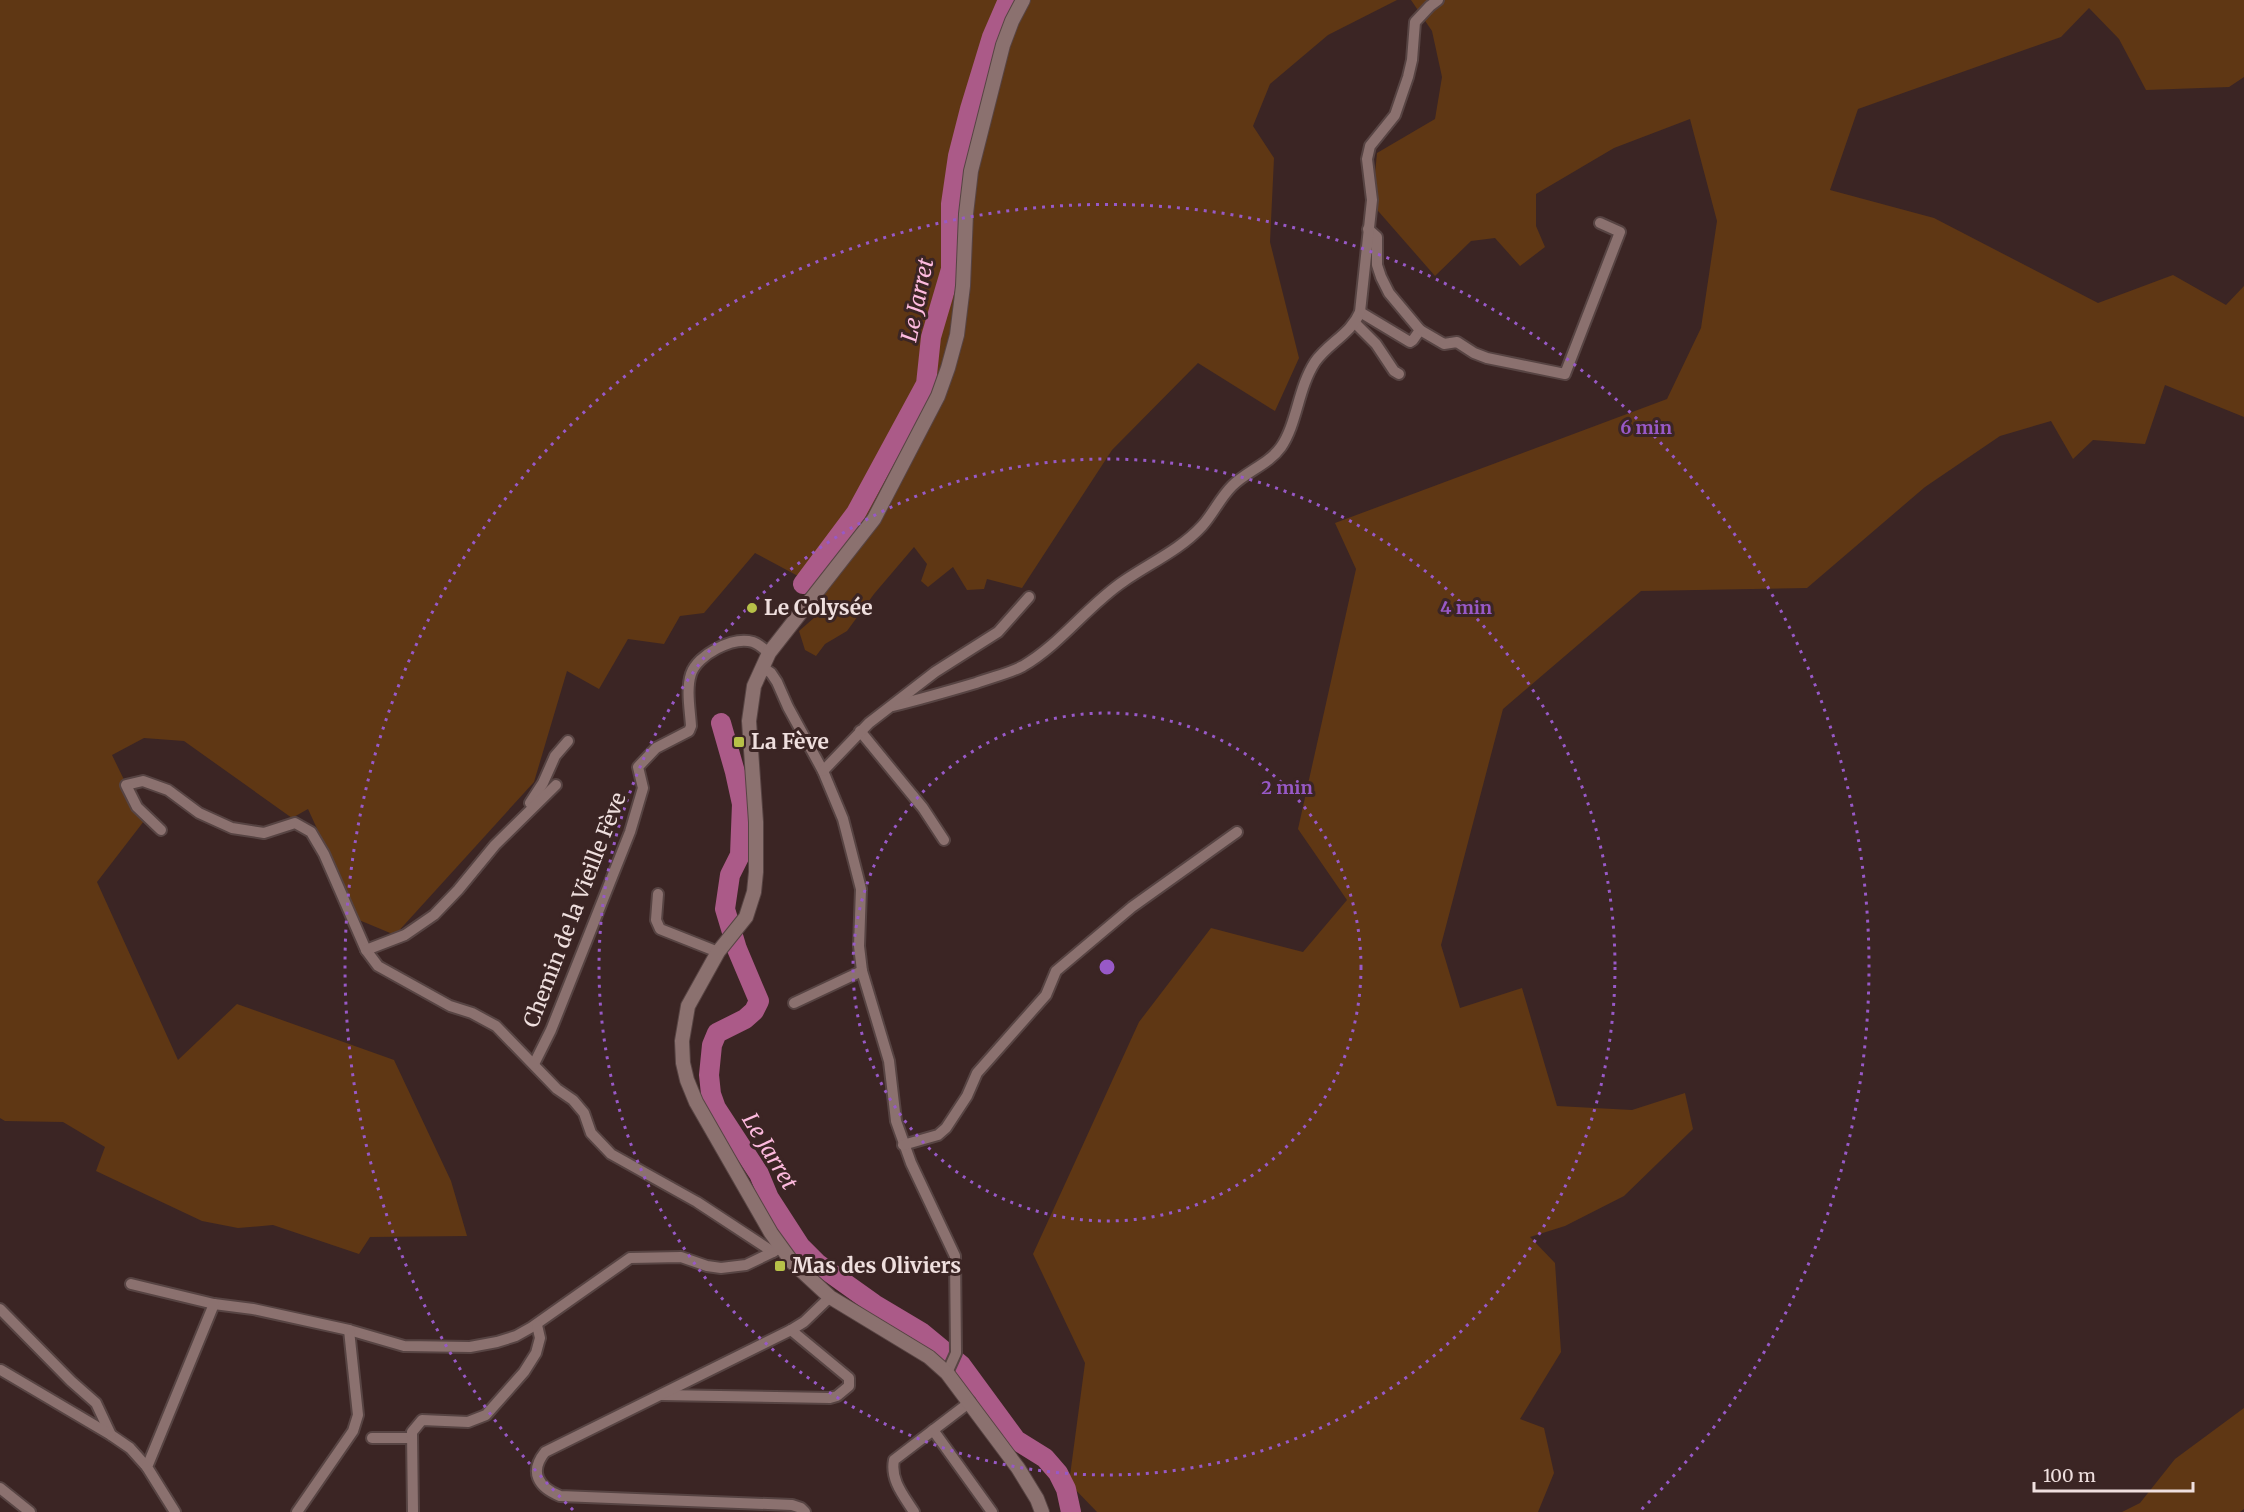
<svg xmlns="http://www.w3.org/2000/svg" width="2244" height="1512" viewBox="0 0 2244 1512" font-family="Merriweather,serif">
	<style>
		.green { fill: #5f3714 }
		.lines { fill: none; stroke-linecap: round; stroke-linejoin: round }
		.river { stroke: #ab5a88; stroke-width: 20 }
		.minor-casing { stroke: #574443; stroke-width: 14 }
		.secondary-casing { stroke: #574443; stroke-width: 16 }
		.minor { stroke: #8b716f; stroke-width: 10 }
		.secondary { stroke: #8b716f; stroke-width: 14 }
		.ring { fill: none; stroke: #9859c7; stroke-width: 3; stroke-dasharray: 3 6 }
		.poi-dot { fill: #b7c148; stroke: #3b2524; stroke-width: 2 }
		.labels { text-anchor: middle; stroke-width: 6; stroke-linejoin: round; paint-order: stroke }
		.poi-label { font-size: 21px; font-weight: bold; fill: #efdfde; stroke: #3b2524; text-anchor: start }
		.street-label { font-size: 21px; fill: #efdfde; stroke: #3b2524 }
		.water-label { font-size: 22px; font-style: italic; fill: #fdbade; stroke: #3b2524 }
		.centre { fill: #9859c7; stroke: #3b2524; stroke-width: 3 }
		.ring-label { font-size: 18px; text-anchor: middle; font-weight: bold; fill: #9859c7; stroke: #3b2524; stroke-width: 6; stroke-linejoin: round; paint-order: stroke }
	</style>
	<rect width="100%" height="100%" fill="#3b2524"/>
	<!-- green -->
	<g class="green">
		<path d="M 0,0 L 1397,0 L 1328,35 L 1270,84 L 1253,126 L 1274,158 L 1270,242 L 1299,358 L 1275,411 L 1198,363 L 1112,450 L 1022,588 L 987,579 L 984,589 L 967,590 L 953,567 L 928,587 L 921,581 L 927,564 L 914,547 L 874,594 L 847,631 L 825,644 L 816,656 L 805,650 L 799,631 L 823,610 L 811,583 L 755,553 L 704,613 L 680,616 L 664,644 L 628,639 L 599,689 L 567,671 L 534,782 L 395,935 L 359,920 L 308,809 L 292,818 L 184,741 L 144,738 L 112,755 L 144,821 L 97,882 L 178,1060 L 237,1004 L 394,1060 L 451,1181 L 467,1236 L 370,1237 L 359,1254 L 273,1225 L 238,1228 L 202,1221 L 96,1171 L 105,1147 L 63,1122 L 5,1121 L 0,1118 Z"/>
		<path d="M 1411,0 L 2244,0 L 2244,77 L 2229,87 L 2146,90 L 2119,39 L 2089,8 L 2061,37 L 1858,109 L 1830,190 L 1934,218 L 2098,303 L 2173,275 L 2226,305 L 2244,286 L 2244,417 L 2165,385 L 2145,444 L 2093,440 L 2073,459 L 2051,421 L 2000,436 L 1925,487 L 1807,588 L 1641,591 L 1503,709 L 1441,945 L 1460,1008 L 1522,988 L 1557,1106 L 1632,1110 L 1685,1093 L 1693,1129 L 1624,1196 L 1565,1226 L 1530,1237 L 1555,1263 L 1561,1352 L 1520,1419 L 1544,1428 L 1554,1473 L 1538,1512 L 1097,1512 L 1069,1483 L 1085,1363 L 1033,1254 L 1139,1022 L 1211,928 L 1303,952 L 1347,900 L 1298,829 L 1356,569 L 1335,523 L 1667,399 L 1701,328 L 1717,221 L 1690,119 L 1614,148 L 1536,194 L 1536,226 L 1545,247 L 1520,266 L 1495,238 L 1471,241 L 1435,276 L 1372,204 L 1377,153 L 1435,119 L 1442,77 L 1432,31 Z"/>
		<path d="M 2244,1408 L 2244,1509 L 2240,1512 L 2122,1512 L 2140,1503 L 2175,1459 Z"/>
	</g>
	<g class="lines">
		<!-- river -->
		<g class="river">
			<path d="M 803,584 L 856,513 L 926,384 L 931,337 L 951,269 L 951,204 L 958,156 L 970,109 L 992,37 L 1008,0"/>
			<path d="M 721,723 L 735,772 L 742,804 L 740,855 L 730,875 L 725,909 L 737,949 L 759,1001 L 754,1011 L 745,1019 L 717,1033 L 712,1045 L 709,1075 L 711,1094 L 716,1108 L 759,1174 L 769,1198 L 800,1246 L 818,1264 L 874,1304 L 921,1332 L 961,1365 L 1016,1440 L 1045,1458 L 1058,1473 L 1066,1489 L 1071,1512"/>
		</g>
		<!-- minor casing -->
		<g class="minor-casing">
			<g id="minor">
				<path d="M 1360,312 L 1410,342 L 1413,340 L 1420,330 L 1389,293 L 1381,277 L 1377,265 L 1377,237 L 1368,229"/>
				<path d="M 1356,324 L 1376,344 L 1394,371 L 1399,374"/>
				<path d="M 1420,330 L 1444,344 L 1457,342 L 1474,353 L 1487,358 L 1565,374 L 1620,232 L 1600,223"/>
				<path d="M 762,667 L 771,673 L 777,682 L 788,707 L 823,771 L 843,819 L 861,889 L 859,946 L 862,971 L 889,1061 L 896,1121 L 911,1163 L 955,1256 L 956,1353 L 947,1373"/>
				<path d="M 893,706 C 921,699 949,691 976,683 C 992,677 1008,674 1023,666 C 1061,644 1088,605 1124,581 C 1150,563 1180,550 1202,526 C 1213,514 1220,498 1232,486 C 1247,471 1269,464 1281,447 C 1297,424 1298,388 1315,362 C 1328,343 1351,334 1360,312 L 1372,200 L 1367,159 L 1370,146 L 1395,115 L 1408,77 L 1412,60 L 1415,22 L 1430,6 L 1438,0"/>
				<path d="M 860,731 L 923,808 L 944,840"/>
				<path d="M 823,771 L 869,723 L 935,672 L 998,632 L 1029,597"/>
				<path d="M 530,803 L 543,783 L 555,756 L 568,741"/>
				<path d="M 161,830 L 137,807 L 126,785 L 143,781 L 168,790 L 199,813 L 232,828 L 264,833 L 295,823 L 311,832 L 324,854 L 366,950 L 378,966 L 450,1006 L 472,1013 L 496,1026 L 557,1089 L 573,1100 L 584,1113 L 591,1133 L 611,1154 L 697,1202 L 773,1252 L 780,1248"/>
				<path d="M 658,894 L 656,920 L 660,929 L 718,952"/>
				<path d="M 366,950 L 405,935 L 434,915 L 458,890 L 495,845 L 556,785"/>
				<path d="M 794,1003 L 862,971"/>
				<path d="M 534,1064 L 551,1030 L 630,832 L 643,788 L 638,767 L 656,748 L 689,731 L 691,726 C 690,710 686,689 691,674 C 697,655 733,636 753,642 C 759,644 764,649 769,653"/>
				<path d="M 903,1145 L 938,1135 L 946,1128 L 967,1096 L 977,1073 L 1046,995 L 1056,971 L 1132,907 L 1237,832"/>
				<path d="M 131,1284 L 214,1304 L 253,1309 L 349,1330 L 404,1346 L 470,1347 L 497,1342 L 516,1336 L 532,1327 L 630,1258 L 681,1257 L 707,1266 L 721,1268 L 746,1265 L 773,1252"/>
				<path d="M 0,1309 L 71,1381 L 96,1403 L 111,1435 L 130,1448 L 147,1467"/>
				<path d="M 1,1370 L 111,1435"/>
				<path d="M 661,1395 L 830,1398 L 837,1396 L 849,1386 L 849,1378 L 791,1330"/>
				<path d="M 933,1430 L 992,1512"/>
				<path d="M 372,1438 L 412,1438"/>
				<path d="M 0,1488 L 30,1512"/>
				<path d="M 175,1512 L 147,1467 L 214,1304"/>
				<path d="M 297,1512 L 353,1431 L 358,1415 L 349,1330"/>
				<path d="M 413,1512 L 412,1432 L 422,1420 L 468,1422 L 486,1415 L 524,1372 L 536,1353 L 540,1338 L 537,1325"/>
				<path d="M 805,1512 L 801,1508 L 792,1505 L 560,1496 C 538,1487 529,1472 545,1452 L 791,1330 L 804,1322 L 830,1297"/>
				<path d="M 914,1512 C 904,1496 890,1480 894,1460 L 970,1402"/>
			</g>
		</g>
		<!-- secondary casing -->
		<g class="secondary-casing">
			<path id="secondary" d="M 1023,0 L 1012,21 L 1003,45 L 971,171 L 966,214 L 963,286 L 957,335 L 948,368 L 938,396 L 874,519 L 769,653 L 754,686 L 749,721 L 756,822 L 756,872 L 754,892 L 746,917 L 718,952 L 688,1006 L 682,1041 L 683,1063 L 687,1080 L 696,1102 L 771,1233 L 792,1262 L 830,1297 L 929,1357 L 947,1373 L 1018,1468 L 1037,1499 L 1042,1512"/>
		</g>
		<!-- minor -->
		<use href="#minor" class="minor"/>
		<!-- secondary -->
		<use href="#secondary" class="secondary"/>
	</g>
	<!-- distance rings -->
	<g class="ring">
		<circle cx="1107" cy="967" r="254"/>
		<circle cx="1107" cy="967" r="508"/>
		<path d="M573 1510A762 762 0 1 1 1641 1510"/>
	</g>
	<!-- markers -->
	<g class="poi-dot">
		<circle cx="752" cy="608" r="6"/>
		<rect x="733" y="736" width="12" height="12" rx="3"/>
		<rect x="774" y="1260" width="12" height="12" rx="3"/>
	</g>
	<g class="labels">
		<!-- poi labels -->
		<g class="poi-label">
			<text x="764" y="615">Le Colysée</text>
			<text x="751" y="749">La Fève</text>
			<text x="792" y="1273">Mas des Oliviers</text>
		</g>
		<!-- street labels -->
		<g class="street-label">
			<text transform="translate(575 910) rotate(-69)" y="7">Chemin de la Vieille Fève</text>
		</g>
		<!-- water labels -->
		<g class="water-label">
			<text transform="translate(917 300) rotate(-78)" y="8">Le Jarret</text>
			<text transform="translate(770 1151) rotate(59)" y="8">Le Jarret</text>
		</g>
	</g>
	<circle cx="1107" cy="967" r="9" class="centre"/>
	<g class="ring-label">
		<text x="1646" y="434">6 min</text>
		<text x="1466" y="614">4 min</text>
		<text x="1287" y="794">2 min</text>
	</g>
	<!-- scale -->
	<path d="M2034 1482v9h159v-9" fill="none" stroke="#efdfde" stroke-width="3"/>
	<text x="2043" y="1482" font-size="18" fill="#efdfde" stroke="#3b2524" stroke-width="4.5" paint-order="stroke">100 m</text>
</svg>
